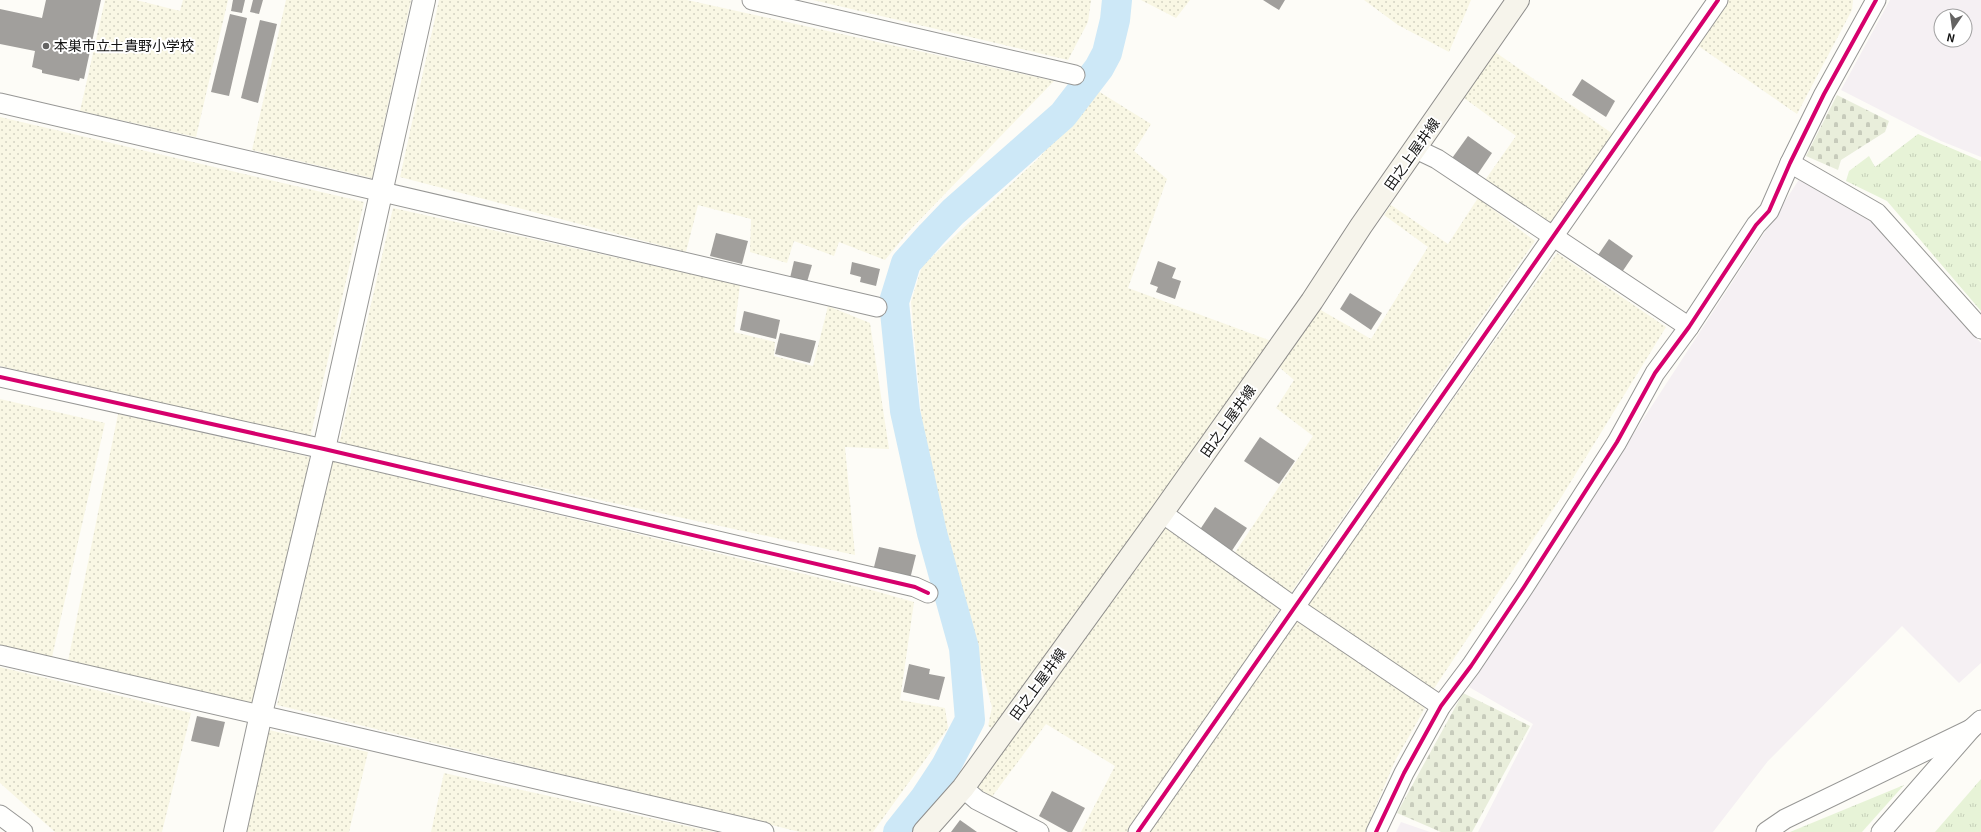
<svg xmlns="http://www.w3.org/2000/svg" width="1981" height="832" viewBox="0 0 1981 832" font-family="Georgia,'Noto Sans JP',serif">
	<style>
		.industrial { fill: #f5f0f3; fill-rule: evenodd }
		.farmland { fill: url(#farmland-dots) }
		.grass { fill: url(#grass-tufts) }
		.cemetery { fill: url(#cemetery-stones) }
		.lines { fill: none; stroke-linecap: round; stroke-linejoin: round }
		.river { stroke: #cde8f7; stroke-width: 30 }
		.building { fill: #a19f9c }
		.minor-casing { stroke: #979795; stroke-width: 21 }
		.tertiary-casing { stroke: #979795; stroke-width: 24 }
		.secondary-casing { stroke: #8e8d8b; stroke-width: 24 }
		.minor { stroke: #fffffe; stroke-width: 19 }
		.tertiary { stroke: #fffffe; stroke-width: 22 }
		.secondary { stroke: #f6f4eb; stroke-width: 22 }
		.cycleway-casing { stroke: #fff; stroke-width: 6 }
		.cycleway { stroke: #d6006c; stroke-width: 4 }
		.poi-dot { fill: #646362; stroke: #fff; stroke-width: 1.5 }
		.labels { text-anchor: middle; stroke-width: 4; stroke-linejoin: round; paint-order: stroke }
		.poi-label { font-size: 14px; fill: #111; stroke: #fff; text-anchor: start }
		.street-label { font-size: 14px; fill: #111; stroke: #fff }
	</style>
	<defs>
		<pattern id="farmland-dots" width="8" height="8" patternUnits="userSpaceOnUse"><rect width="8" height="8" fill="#f9f7e4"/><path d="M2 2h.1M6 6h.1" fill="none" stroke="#d4d3c3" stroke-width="1.8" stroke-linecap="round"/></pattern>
		<pattern id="grass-tufts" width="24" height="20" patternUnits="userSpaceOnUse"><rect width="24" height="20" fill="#e7f3d7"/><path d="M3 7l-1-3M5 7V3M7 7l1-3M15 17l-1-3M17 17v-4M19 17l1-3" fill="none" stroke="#c5cfb8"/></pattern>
		<pattern id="cemetery-stones" width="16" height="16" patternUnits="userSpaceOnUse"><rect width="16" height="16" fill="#e9eedb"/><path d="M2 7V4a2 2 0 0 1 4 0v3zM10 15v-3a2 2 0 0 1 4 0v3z" fill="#c7cbbb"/></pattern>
	</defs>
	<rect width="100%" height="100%" fill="#fdfcf7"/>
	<!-- industrial -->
	<g class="industrial">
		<path d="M 1890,0 L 1981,0 L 1981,157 L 1941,141 L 1841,90 ZM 1941,16 L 1965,16 L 1965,40 L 1941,40 Z"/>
		<path d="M 1800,178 L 1874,222 L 1981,343 L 1981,663 L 1959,683 L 1902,626 L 1768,761 L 1713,832 L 1478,832 L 1533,724 L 1469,687 Z"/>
		<path d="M 1401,822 L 1430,832 L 1396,832 Z"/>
	</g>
	<!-- farmland -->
	<g class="farmland">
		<path d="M 105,0 L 136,0 L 180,11 L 183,0 L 228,0 L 196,137 L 80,111 Z"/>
		<path d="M 286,0 L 411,0 L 372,178 L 252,150 Z"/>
		<path d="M 439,0 L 687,0 L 1054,81 L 908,232 L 885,260 L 839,242 L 834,256 L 794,241 L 787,263 L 750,252 L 751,219 L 698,205 L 686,252 L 400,177 Z"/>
		<path d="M 813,0 L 1091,0 L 1088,22 L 1068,60 Z"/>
		<path d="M 1141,0 L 1190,0 L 1176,18 Z"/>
		<path d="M 1364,0 L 1471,0 L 1449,52 L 1398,25 Z"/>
		<path d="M 1725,0 L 1853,0 L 1852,10 L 1797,114 L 1694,43 Z"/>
		<path d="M 1495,52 L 1613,134 L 1549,227 L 1483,183 L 1516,136 L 1464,98 Z"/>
		<path d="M 1098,91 L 1151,124 L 1134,151 L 1167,179 L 1128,288 L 1277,343 L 998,732 L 988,726 L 992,707 L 926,469 L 911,302 L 922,266 L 1037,160 Z"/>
		<path d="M 0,117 L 364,202 L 310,438 L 0,366 Z"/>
		<path d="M 1478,198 L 1535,241 L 1290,594 L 1232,557 L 1313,436 L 1276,408 L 1294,380 L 1279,367 L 1319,309 L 1371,339 L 1428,247 L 1384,215 L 1391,205 L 1448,244 Z"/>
		<path d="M 393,208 L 740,285 L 734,332 L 775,342 L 774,356 L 813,366 L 828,306 L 870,323 L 889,449 L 845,447 L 855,555 L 339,444 Z"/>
		<path d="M 1557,253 L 1666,327 L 1562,496 L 1431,693 L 1307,605 Z"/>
		<path d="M 0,399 L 105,423 L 52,657 L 0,646 Z"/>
		<path d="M 118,414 L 310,457 L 258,705 L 68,661 Z"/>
		<path d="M 332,461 L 875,591 L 914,602 L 900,700 L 945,708 L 948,728 L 873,832 L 800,832 L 277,705 Z"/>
		<path d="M 1167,526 L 1283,604 L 1132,832 L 1081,832 L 1115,766 L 1046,724 L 991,798 L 978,787 L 1163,527 Z"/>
		<path d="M 1298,619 L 1425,708 L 1395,761 L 1365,832 L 1149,832 Z"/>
		<path d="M 0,667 L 191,713 L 162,832 L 55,832 L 0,783 Z"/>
		<path d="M 269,730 L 368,752 L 349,832 L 245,832 Z"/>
		<path d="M 444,773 L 714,832 L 431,832 Z"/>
	</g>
	<!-- grass -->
	<g class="grass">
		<path d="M 1918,134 L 1981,161 L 1981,311 L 1887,201 L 1846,181 L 1849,171 L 1869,156 L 1875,167 Z"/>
		<path d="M 1981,779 L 1981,832 L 1935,832 Z"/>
		<path d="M 1904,785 L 1862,832 L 1790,832 Z"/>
	</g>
	<!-- cemetery -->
	<g class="cemetery">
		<path d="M 1837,95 L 1889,121 L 1885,132 L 1841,160 L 1838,170 L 1806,156 Z"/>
		<path d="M 1463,693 L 1530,726 L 1472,832 L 1441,832 L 1397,813 Z"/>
	</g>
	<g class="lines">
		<!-- river -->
		<path class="river" d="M 898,832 L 925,798 L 946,766 L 970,720 L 964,648 L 932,533 L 905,411 L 894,302 L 906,263 L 931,235 L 953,212 L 1063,115 L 1099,68 L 1107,53 L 1115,20 L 1117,0"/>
	</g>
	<!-- building -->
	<g class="building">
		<path d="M 46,0 L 101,0 L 84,79 L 80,78 L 79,81 L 42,73 L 42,70 L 32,67 L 35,51 L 0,44 L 0,9 L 42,18 Z"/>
		<path d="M 233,0 L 245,0 L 242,13 L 231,11 Z"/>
		<path d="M 253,0 L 263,0 L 259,14 L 250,12 Z"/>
		<path d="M 1263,0 L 1285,0 L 1279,10 Z"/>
		<path d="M 230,14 L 247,18 L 229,96 L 211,92 Z"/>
		<path d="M 260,20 L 277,24 L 258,103 L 241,98 Z"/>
		<path d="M 1582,79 L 1615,101 L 1606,117 L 1572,95 Z"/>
		<path d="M 1468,136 L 1492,153 L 1475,178 L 1450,161 Z"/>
		<path d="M 716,233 L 748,241 L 742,264 L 710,256 Z"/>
		<path d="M 1609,239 L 1633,256 L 1620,275 L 1596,258 Z"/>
		<path d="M 794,261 L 812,265 L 807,282 L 790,278 Z"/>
		<path d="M 1158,261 L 1176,268 L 1172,278 L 1181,281 L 1175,299 L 1156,292 L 1158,287 L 1150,284 Z"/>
		<path d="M 852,262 L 880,269 L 876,286 L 860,282 L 861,277 L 850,274 Z"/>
		<path d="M 1350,293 L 1382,313 L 1371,330 L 1340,309 Z"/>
		<path d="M 744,311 L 780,320 L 776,339 L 740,330 Z"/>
		<path d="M 780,333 L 816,341 L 810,363 L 775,354 Z"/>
		<path d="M 1260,437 L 1295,461 L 1279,484 L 1244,461 Z"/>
		<path d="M 1215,507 L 1247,528 L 1231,552 L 1199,531 Z"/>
		<path d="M 879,547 L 916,555 L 910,579 L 873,571 Z"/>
		<path d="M 909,664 L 930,669 L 929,674 L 945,677 L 939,700 L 903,692 Z"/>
		<path d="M 197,716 L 225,722 L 219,747 L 191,741 Z"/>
		<path d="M 1052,791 L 1085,808 L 1072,832 L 1068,832 L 1039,816 Z"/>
		<path d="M 960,820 L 977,832 L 951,832 Z"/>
	</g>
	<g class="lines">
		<!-- minor casing -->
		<g class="minor-casing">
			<g id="minor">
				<path d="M 752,0 L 1075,75"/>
				<path d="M 0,103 L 877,307"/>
				<path d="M 1416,149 L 1437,159 L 1689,327"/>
				<path d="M 1790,163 L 1877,213 L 1981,329"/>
				<path d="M 0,377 L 324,449 L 915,587 L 928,593"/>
				<path d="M 1162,513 L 1294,607 L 1441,706"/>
				<path d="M 0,655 C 255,713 509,773 764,832"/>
				<path d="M 963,788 L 977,800 L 1039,832"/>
				<path d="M 0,815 L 23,832"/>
				<path d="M 1138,832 L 1718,0"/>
				<path d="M 1376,832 L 1404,773 L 1441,706 L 1471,666 L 1524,587 L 1617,442 L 1655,373 L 1689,327 L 1756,225 L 1769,211 L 1790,163 L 1824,94 L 1876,0"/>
				<path d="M 1766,832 L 1785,819 L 1971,729"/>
				<path d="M 1881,832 L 1971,729 L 1981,720"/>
			</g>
		</g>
		<!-- tertiary casing -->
		<g class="tertiary-casing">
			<path id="tertiary" d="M 235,832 L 261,714 L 324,449 L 424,0"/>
		</g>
		<!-- secondary casing -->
		<g class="secondary-casing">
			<path id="secondary" d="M 924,832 L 963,788 L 1162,513 L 1312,301 L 1361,226 L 1518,0"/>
		</g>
		<!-- minor -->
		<use href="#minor" class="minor"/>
		<!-- tertiary -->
		<use href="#tertiary" class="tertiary"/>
		<!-- secondary -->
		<use href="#secondary" class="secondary"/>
		<!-- cycleway casing -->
		<g class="cycleway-casing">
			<g id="cycleway">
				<path d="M 0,377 L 324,449 L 915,587 L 928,593"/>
				<path d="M 1138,832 L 1718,0"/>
				<path d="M 1376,832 L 1404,773 L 1441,706 L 1471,666 L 1524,587 L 1617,442 L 1655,373 L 1689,327 L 1756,225 L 1769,211 L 1790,163 L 1824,94 L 1876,0"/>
			</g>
		</g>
		<!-- cycleway -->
		<use href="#cycleway" class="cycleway"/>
	</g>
	<!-- markers -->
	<circle class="poi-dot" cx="46" cy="46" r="4"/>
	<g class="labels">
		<!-- poi labels -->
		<g class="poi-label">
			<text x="54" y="51">本巣市立土貴野小学校</text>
		</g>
		<!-- street labels -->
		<g class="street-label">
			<text transform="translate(1412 154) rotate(-55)" y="5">田之上屋井線</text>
			<text transform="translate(1228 421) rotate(-55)" y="5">田之上屋井線</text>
			<text transform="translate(1038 684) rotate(-54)" y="5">田之上屋井線</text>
		</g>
	</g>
	<!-- north arrow -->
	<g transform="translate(1953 28) rotate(193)"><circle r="19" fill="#ffffff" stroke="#a0a0a0"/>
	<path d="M0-3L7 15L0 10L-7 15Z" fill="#646362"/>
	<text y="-6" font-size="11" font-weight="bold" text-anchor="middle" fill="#111111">N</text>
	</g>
</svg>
